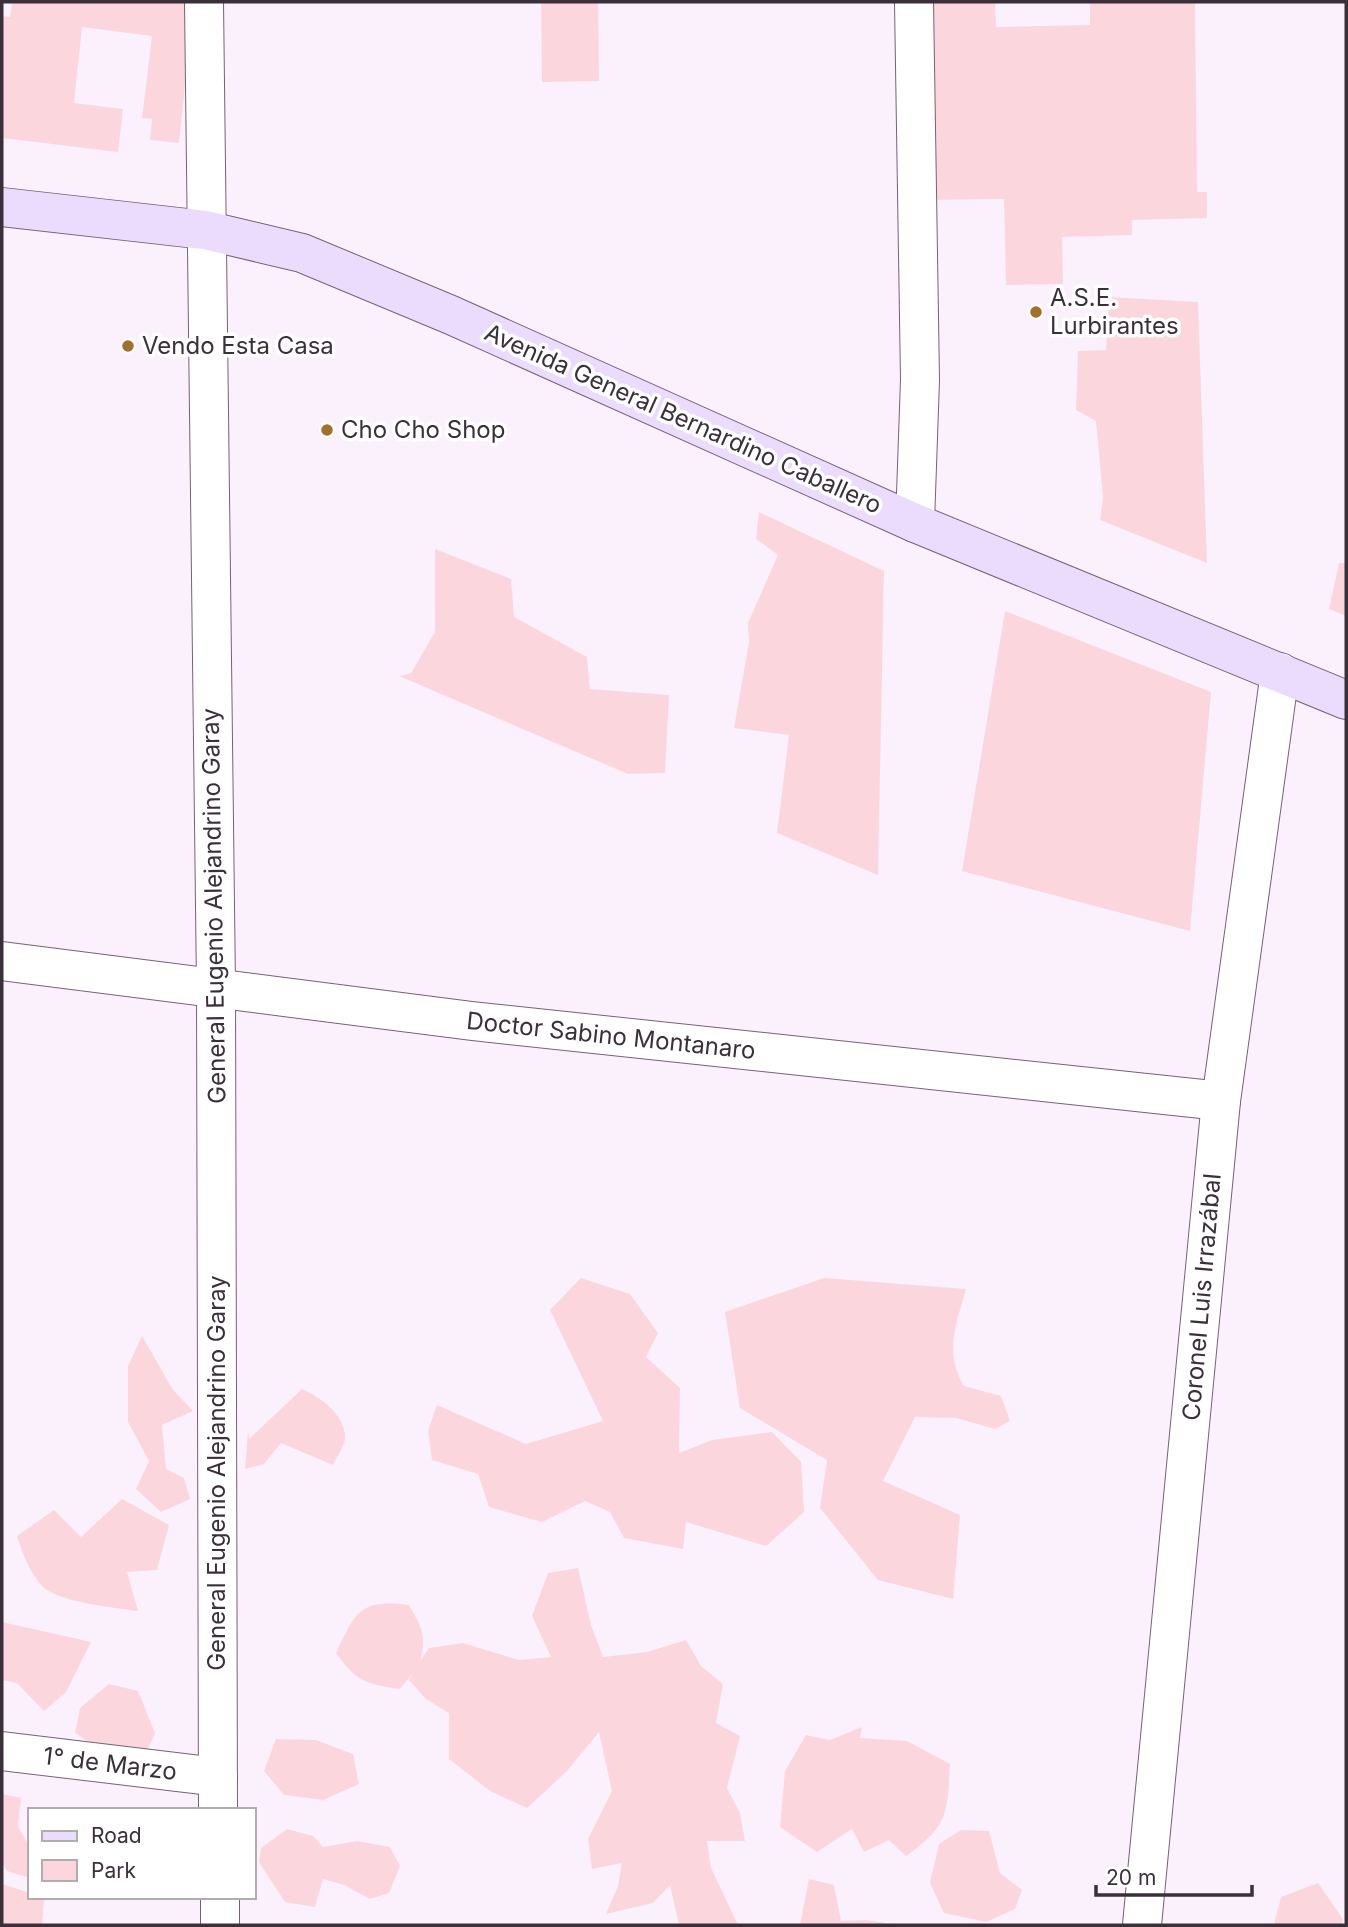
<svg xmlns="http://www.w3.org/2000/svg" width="1348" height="1927" viewBox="0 0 1348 1927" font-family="Inter,sans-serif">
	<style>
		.green { fill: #fbd7dd }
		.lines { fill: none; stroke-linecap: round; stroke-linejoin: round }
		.minor-casing { stroke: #776179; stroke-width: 40 }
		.secondary-casing { stroke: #776179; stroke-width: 40 }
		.minor { stroke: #fff; stroke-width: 38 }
		.secondary { stroke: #ebdcfe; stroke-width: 38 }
		.poi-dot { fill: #a46f29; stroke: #fff; stroke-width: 2.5 }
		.labels { text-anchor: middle; stroke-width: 7; stroke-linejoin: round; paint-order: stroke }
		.poi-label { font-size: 24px; fill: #3a303a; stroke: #fff; text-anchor: start }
		.street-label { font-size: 24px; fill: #3a303a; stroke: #fff }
	</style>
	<rect width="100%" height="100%" fill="#fbf1fc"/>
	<!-- green -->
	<g class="green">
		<path d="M 12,2 L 194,2 L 179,143 L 150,140 L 152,119 L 142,118 L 152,36 L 82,27 L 74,103 L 123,109 L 118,152 L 2,138 L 2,16 L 10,17 Z"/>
		<path d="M 541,2 L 598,2 L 599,81 L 542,82 Z"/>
		<path d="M 923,2 L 995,2 L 996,27 L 1090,25 L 1090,2 L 1195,2 L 1197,192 L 1207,192 L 1207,218 L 1132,220 L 1132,235 L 1062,237 L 1063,284 L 1006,285 L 1004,199 L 926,200 Z"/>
		<path d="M 1109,297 L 1198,302 L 1207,563 L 1100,520 L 1103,498 L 1096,421 L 1076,410 L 1078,351 L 1106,350 Z"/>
		<path d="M 759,512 L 884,571 L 878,875 L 777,833 L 789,735 L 734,728 L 749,642 L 748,623 L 778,555 L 756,539 Z"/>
		<path d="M 435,549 L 511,579 L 514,617 L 587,657 L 590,689 L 669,695 L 665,773 L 628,774 L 399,676 L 411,673 L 435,632 Z"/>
		<path d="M 1339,563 L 1346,563 L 1346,616 L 1329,609 Z"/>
		<path d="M 1005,611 L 1211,692 L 1190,931 L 962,871 Z"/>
		<path d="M 581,1278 L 630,1294 L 658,1333 L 646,1357 L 680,1388 L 679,1453 L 712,1440 L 772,1432 L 801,1462 L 804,1512 L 766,1546 L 686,1522 L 683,1549 L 624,1538 L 610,1512 L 585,1501 L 542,1522 L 489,1507 L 478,1474 L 432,1460 L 428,1431 L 437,1405 L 526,1444 L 603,1421 L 550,1310 Z"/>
		<path d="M 824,1278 L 966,1289 C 956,1325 944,1352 964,1386 L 1001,1396 L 1010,1421 L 995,1429 L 956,1418 L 915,1417 L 883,1481 L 960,1515 L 953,1599 L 878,1580 L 820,1508 L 827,1460 L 740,1408 L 725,1312 Z"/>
		<path d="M 142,1336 L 173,1390 L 193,1411 L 162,1425 L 166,1469 L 184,1478 L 190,1499 L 161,1512 L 136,1489 L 149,1461 L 128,1422 L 128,1366 Z"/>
		<path d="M 302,1389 C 319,1396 347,1416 345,1439 C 344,1447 336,1458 333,1465 L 281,1443 L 264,1464 L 245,1469 L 248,1431 L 249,1439 Z"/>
		<path d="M 122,1499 L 169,1525 L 157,1570 L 127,1572 L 138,1611 C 115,1608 57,1602 42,1586 C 29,1572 23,1554 17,1536 L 54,1510 L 81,1537 Z"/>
		<path d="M 578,1568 L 591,1625 L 603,1657 L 647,1652 L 686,1640 L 701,1666 L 723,1684 L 716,1723 L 740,1736 L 727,1788 L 740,1813 L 745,1841 L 707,1841 L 711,1868 L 738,1925 L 679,1925 L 670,1885 L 653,1903 L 606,1914 L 618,1886 L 622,1863 L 592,1869 L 588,1839 L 612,1791 L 599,1732 L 567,1771 L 527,1808 L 490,1791 L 449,1759 L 449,1713 L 426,1699 L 409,1680 L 412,1674 L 400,1689 C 365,1684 356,1681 336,1653 C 356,1612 359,1599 409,1605 C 422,1628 427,1637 420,1661 L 429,1648 L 463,1643 L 519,1660 L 551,1657 L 532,1616 L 548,1573 Z"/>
		<path d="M 2,1622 L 91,1642 L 66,1692 L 44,1711 L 17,1683 L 2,1680 Z"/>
		<path d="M 109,1684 L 138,1691 L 155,1733 L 142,1763 L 102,1750 L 75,1733 L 80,1708 Z"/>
		<path d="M 862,1727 L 860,1738 L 907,1741 L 950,1764 C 947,1814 949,1825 906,1856 L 889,1840 L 864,1852 L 852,1829 L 817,1852 L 780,1827 L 785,1771 L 806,1735 L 830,1740 Z"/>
		<path d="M 276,1739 L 316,1740 L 353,1754 L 359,1784 L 323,1800 L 284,1795 L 264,1771 Z"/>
		<path d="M 2,1794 L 21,1798 L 18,1826 L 30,1848 L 30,1878 L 7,1871 L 2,1863 Z"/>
		<path d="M 287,1829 L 313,1836 L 323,1847 L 357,1841 L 390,1847 L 400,1866 L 389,1893 L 370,1899 L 344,1885 L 323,1879 L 315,1907 L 285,1902 L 259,1862 L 261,1848 Z"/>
		<path d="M 961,1830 L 989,1831 L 1000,1873 L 1022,1890 L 1015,1909 L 986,1922 L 944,1913 L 930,1883 L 939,1844 Z"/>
		<path d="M 809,1879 L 834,1885 L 841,1921 L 865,1920 L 900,1925 L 800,1925 Z"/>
		<path d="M 1318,1883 L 1343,1919 L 1341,1925 L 1274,1925 L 1281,1897 Z"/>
		<path d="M 2,1884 L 30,1893 L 30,1897 L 44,1900 L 42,1925 L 2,1925 Z"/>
	</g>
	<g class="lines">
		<!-- minor casing -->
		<g class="minor-casing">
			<g id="minor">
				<path d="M 204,2 L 216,987 L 218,1810"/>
				<path d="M 914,2 L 920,380 L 915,523"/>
				<path d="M 2,961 L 472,1021 L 1221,1101"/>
				<path d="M 2,1751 L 218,1777"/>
				<path d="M 220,1897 L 220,1925"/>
				<path d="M 1142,1925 L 1221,1101 L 1280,672"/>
			</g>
		</g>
		<!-- secondary casing -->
		<g class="secondary-casing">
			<path id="secondary" d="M 2,207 L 205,230 L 302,253 L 451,315 L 915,523 L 1346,700"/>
		</g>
		<!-- minor -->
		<use href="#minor" class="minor"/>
		<!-- secondary -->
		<use href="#secondary" class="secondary"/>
	</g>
	<!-- markers -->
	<g class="poi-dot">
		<circle cx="1036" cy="312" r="7"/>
		<circle cx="128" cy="346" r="7"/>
		<circle cx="327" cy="430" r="7"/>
	</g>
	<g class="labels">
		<!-- poi labels -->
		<g class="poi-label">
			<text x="1050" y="306">A.S.E.<tspan x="1050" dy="28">Lurbirantes</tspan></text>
			<text x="142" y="354">Vendo Esta Casa</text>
			<text x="341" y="438">Cho Cho Shop</text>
		</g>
		<!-- street labels -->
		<g class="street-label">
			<text transform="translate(683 419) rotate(24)" y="8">Avenida General Bernardino Caballero</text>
			<text transform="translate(214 906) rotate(-91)" y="8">General Eugenio Alejandrino Garay</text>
			<text transform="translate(611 1036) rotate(6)" y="8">Doctor Sabino Montanaro</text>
			<text transform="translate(1202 1297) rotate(-85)" y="8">Coronel Luis Irrazábal</text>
			<text transform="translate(217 1473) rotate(-90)" y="8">General Eugenio Alejandrino Garay</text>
			<text transform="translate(110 1764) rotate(7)" y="8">1° de Marzo</text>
		</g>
	</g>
	<!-- border -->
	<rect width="1348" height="1927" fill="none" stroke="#3a303a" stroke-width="7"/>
	<!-- legend -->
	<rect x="28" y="1808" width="228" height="91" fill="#ffffff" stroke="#b0acb0" stroke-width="2"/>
	<rect x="42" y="1831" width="35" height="10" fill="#ebdcfe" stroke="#b0acb0" stroke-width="2"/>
	<text x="91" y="1843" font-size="21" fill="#3a303a">Road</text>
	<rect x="42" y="1860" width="35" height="21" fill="#fbd7dd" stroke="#b0acb0" stroke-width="2"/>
	<text x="91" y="1878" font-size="21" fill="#3a303a">Park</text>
	<!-- scale -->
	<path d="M1096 1885v10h156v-10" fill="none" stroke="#3a303a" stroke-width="3.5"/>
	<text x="1106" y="1885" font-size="21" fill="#3a303a" stroke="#ffffff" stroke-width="5" paint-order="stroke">20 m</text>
</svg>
